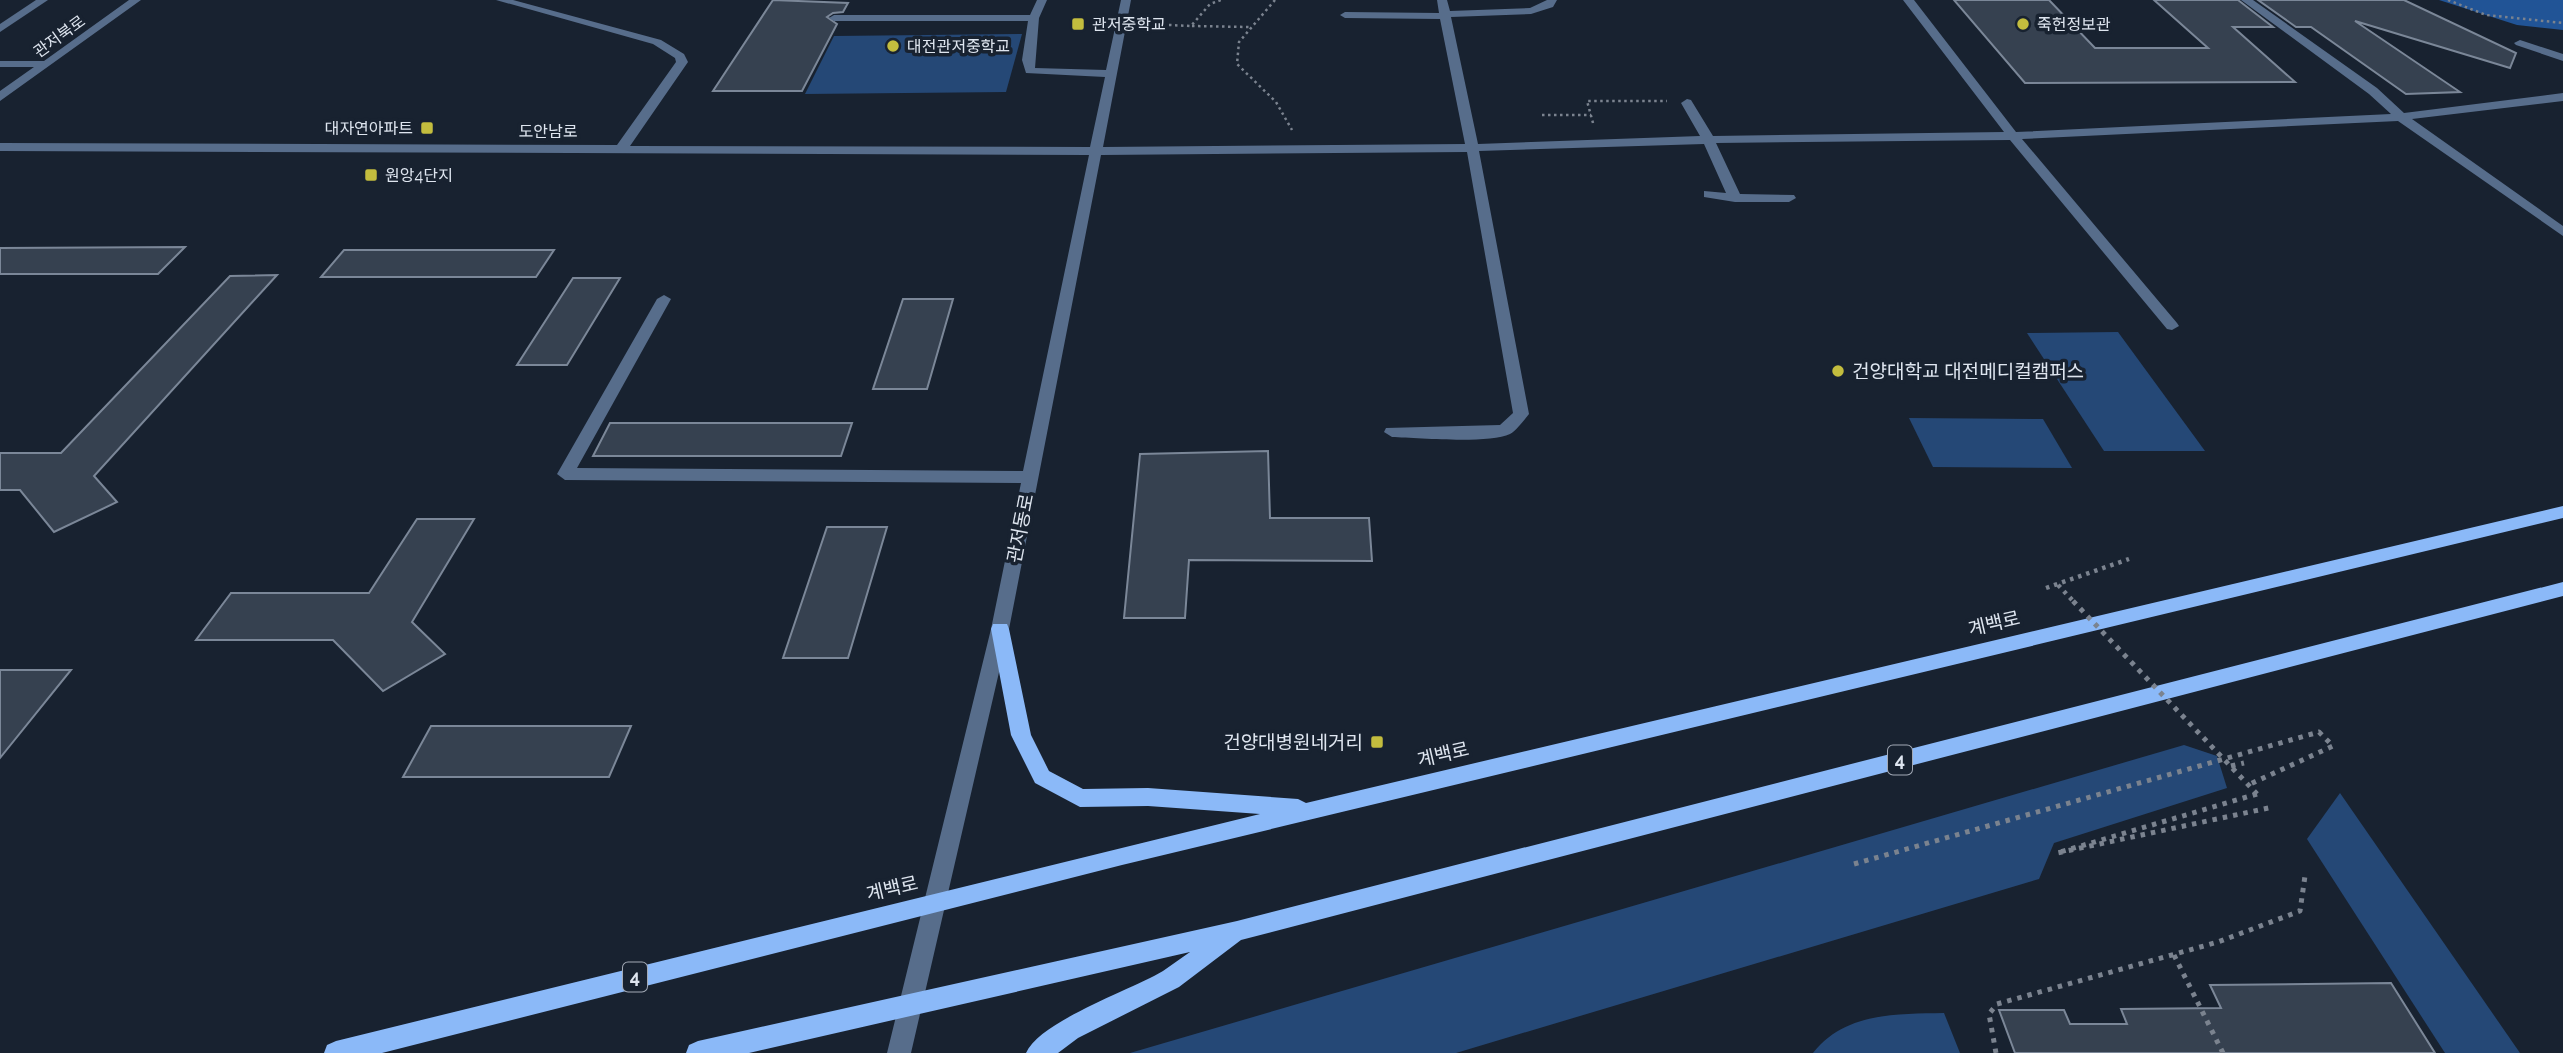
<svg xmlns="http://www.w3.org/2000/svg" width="2563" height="1053" viewBox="0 0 2563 1053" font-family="Raleway,'Noto Sans KR',sans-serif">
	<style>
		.green { fill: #254876 }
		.forest { fill: #215496 }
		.building { fill: #364150; stroke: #7b8798; stroke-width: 2 }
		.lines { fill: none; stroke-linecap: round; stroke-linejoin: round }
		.path-far2 { stroke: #7b838f; stroke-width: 2.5; stroke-dasharray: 2.5 3.5; stroke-linecap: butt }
		.path-far1 { stroke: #7b838f; stroke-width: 4.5; stroke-dasharray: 3.5 5; stroke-linecap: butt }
		.path { stroke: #7b838f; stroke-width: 5; stroke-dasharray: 4.5 6; stroke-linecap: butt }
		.minor { fill: #576d8b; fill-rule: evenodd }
		.major { fill: #8bb9f8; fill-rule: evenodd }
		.path-bridge-far1 { stroke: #7b838f; stroke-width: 4.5; stroke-dasharray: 3.5 5; stroke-linecap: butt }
		.path-bridge { stroke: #7b838f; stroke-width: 5; stroke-dasharray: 4.5 6; stroke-linecap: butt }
		.poi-dot { fill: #c3bd3e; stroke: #182230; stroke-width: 2.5 }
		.labels { text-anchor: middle; stroke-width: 7; stroke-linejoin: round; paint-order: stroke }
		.far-poi-label { font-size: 16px; fill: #dee5ef; stroke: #182230; text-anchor: start }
		.far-street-label { font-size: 16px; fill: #dee5ef; stroke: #182230 }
		.shield { fill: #182230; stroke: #a3aab6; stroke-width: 2 }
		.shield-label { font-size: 18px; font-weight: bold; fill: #dee5ef }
		.poi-label { font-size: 19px; fill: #dee5ef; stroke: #182230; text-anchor: start }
		.street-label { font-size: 19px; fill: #dee5ef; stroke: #182230 }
	</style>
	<rect width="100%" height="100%" fill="#182230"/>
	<!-- green -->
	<g class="green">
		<path d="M 1022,34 L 1006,92 L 805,94 L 834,36 Z"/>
		<path d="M 2118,332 L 2205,451 L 2104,451 L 2027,333 Z"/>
		<path d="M 1909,418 L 2043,419 L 2072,468 L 1933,467 Z"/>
		<path d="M 2184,745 L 2217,756 L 2227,788 L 2054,843 L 2039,879 L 1456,1053 L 1130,1053 Z"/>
		<path d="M 2340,793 L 2520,1053 L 2445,1053 L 2307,839 Z"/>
		<path d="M 1944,1013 L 1960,1053 L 1813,1053 C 1845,1012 1897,1014 1944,1013 Z"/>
	</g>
	<!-- forest -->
	<path class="forest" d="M 2439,0 L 2563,0 L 2563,30 L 2517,25 Z"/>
	<!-- building -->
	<g class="building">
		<path d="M 773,0 L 848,3 L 843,12 L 833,13 L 827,17 L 837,24 L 802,91 L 713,91 Z"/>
		<path d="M 1954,0 L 2049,0 L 2095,48 L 2208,48 L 2154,0 L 2238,0 L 2273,27 L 2233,27 L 2295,82 L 2025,83 Z"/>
		<path d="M 2258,0 L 2404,0 L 2516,53 L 2510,68 L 2355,21 L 2460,92 L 2406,94 L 2311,27 L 2296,27 Z"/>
		<path d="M 185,247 L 158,274 L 0,274 L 0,248 Z"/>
		<path d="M 344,250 L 554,250 L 536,277 L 321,277 Z"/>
		<path d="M 277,275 L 94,476 L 117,502 L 54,532 L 20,490 L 0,490 L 0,453 L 61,453 L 230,276 Z"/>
		<path d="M 573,278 L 620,278 L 567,365 L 517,365 Z"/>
		<path d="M 903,299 L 953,299 L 927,389 L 873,389 Z"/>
		<path d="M 610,423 L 852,423 L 841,456 L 593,456 Z"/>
		<path d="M 1268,451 L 1270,518 L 1369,518 L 1372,561 L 1189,560 L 1185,618 L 1124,618 L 1140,454 Z"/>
		<path d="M 417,519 L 474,519 L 412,622 L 445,654 L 383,691 L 333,640 L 196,640 L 231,593 L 369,593 Z"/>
		<path d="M 827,527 L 887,527 L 848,658 L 783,658 Z"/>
		<path d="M 0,670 L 71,670 L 0,758 Z"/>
		<path d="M 431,726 L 631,726 L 609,777 L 403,777 Z"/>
		<path d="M 2391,983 L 2435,1053 L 2015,1053 L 1999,1010 L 2064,1010 L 2070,1024 L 2127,1024 L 2121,1009 L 2221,1008 L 2210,985 Z"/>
	</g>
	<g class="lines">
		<!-- path-far2 -->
		<g class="path-far2">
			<path d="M 1275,0 L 1239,42 L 1237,64 L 1276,102 L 1292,130"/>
			<path d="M 2448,0 L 2486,15 L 2563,23"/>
			<path d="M 1169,25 L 1191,26 L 1210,4 L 1221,0"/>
			<path d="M 1192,26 L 1249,27"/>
			<path d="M 1542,115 L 1591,115"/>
			<path d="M 1593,123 L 1587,101 L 1667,101"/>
		</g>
		<!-- path-far1 -->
		<path class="path-far1" d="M 2046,588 L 2129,559"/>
		<!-- path -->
		<g class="path">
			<path d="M 2231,766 L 2244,763"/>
			<path d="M 2257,794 L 2057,853 L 2273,807"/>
			<path d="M 1854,864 L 2319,732 L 2333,746 L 2248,785"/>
			<path d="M 2174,955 L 2223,1053"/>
			<path d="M 1996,1053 L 1989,1014 L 1997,1004 L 2218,942 L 2300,911 L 2305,876"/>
		</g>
		<!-- minor -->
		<g class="minor">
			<path d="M 36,0 L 48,0 L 0,32 L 0,24 Z"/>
			<path d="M 129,0 L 141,0 L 0,101 L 0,91 L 34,67 L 0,67 L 0,61 L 44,61 Z"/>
			<path d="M 496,0 L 513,0 L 661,40 L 684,54 L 688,62 L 630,146 L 1090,147 L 1105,77 L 1026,73 L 1022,60 L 1028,21 L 834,21 L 829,18 L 834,15 L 1030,15 L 1037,0 L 1047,0 L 1039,18 L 1035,68 L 1106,70 L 1121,0 L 1131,0 L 1103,147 L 1465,144 L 1440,19 L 1345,18 L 1340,15 L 1345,12 L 1439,13 L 1437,0 L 1447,0 L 1450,11 L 1530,8 L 1547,0 L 1557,0 L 1553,7 L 1531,14 L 1451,17 L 1478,144 L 1700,136 L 1681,103 L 1687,99 L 1691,100 L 1713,136 L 2004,132 L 1903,0 L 1914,0 L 2016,132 L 2391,114 L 2369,94 L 2241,0 L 2253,0 L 2377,88 L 2404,113 L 2563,93 L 2563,101 L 2412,119 L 2563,226 L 2563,236 L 2398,121 L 2022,139 L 2177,323 L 2179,326 L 2172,330 L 2167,329 L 2010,140 L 1716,143 L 1740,194 L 1794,195 L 1796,198 L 1789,202 L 1735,202 L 1704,197 L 1704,191 L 1726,193 L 1704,144 L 1479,151 L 1529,414 C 1524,420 1517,430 1510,434 C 1489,444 1418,438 1392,437 L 1384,432 L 1386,428 L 1500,425 L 1513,413 L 1467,152 L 1101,155 L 1009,629 L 911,1053 L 887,1053 L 991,629 L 1021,483 L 565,480 L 557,474 L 657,299 L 664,295 L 671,299 L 577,468 L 1023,471 L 1089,155 L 0,151 L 0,143 L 617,145 L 676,62 L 675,58 L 653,44 Z"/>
			<path d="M 2520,40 L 2563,54 L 2563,61 L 2516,45 L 2514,43 Z"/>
		</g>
		<!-- major -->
		<g class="major">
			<path d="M 2563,506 L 2563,518 L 1122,865 L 382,1053 L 324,1053 L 327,1045 L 336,1041 L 1260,814 L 1148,806 L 1080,807 L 1035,783 L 1011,735 L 991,629 L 993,624 L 1007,624 L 1009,629 L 1031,735 L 1049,771 L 1083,789 L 1148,788 L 1298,799 L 1306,803 Z"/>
			<path d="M 2563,582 L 2563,596 L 1241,940 L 1179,987 L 1078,1038 L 1058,1053 L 1026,1053 C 1040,1021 1131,990 1163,971 C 1172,965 1181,958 1190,952 L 749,1053 L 686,1053 L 689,1045 L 698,1041 L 1237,921 Z"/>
		</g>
		<!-- path-bridge-far1 -->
		<path class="path-bridge-far1" d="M 2058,585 L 2075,603"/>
		<!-- path-bridge -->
		<path class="path-bridge" d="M 2073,601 L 2257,794"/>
	</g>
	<!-- markers -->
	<g class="poi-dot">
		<rect x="1071" y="17" width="14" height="14" rx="3.5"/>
		<circle cx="2023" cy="24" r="7"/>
		<circle cx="893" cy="46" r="7"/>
		<rect x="420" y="121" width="14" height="14" rx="3.5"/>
		<rect x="364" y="168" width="14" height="14" rx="3.5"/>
		<circle cx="1838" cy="371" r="7"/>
		<rect x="1370" y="735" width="14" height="14" rx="3.5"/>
	</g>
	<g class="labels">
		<!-- far-poi labels -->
		<g class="far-poi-label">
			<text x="1092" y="30">관저중학교</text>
			<text x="2037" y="30">죽헌정보관</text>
			<text x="907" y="52">대전관저중학교</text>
			<text x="413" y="134" text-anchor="end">대자연아파트</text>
			<text x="385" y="181">원앙4단지</text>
		</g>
		<!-- far-street labels -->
		<g class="far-street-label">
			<text transform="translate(59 36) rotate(-36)" y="6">관저북로</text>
			<text x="548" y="137">도안남로</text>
		</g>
		<!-- shield labels -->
		<g class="shield">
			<rect x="1888" y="745.5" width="24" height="29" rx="5"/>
			<rect x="623" y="962.5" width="24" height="29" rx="5"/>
		</g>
		<g class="shield-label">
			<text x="1900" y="766">4</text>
			<text x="635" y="983">4</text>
		</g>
		<!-- poi labels -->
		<g class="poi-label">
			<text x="1852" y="378">건양대학교 대전메디컬캠퍼스</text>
			<text x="1363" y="749" text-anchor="end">건양대병원네거리</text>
		</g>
		<!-- street labels -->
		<g class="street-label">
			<text transform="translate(1020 528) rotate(-79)" y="7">관저동로</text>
			<text transform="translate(1994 623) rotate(-13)" y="7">계백로</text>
			<text transform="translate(1443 754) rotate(-13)" y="7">계백로</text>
			<text transform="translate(892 888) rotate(-13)" y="7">계백로</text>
		</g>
	</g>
</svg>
